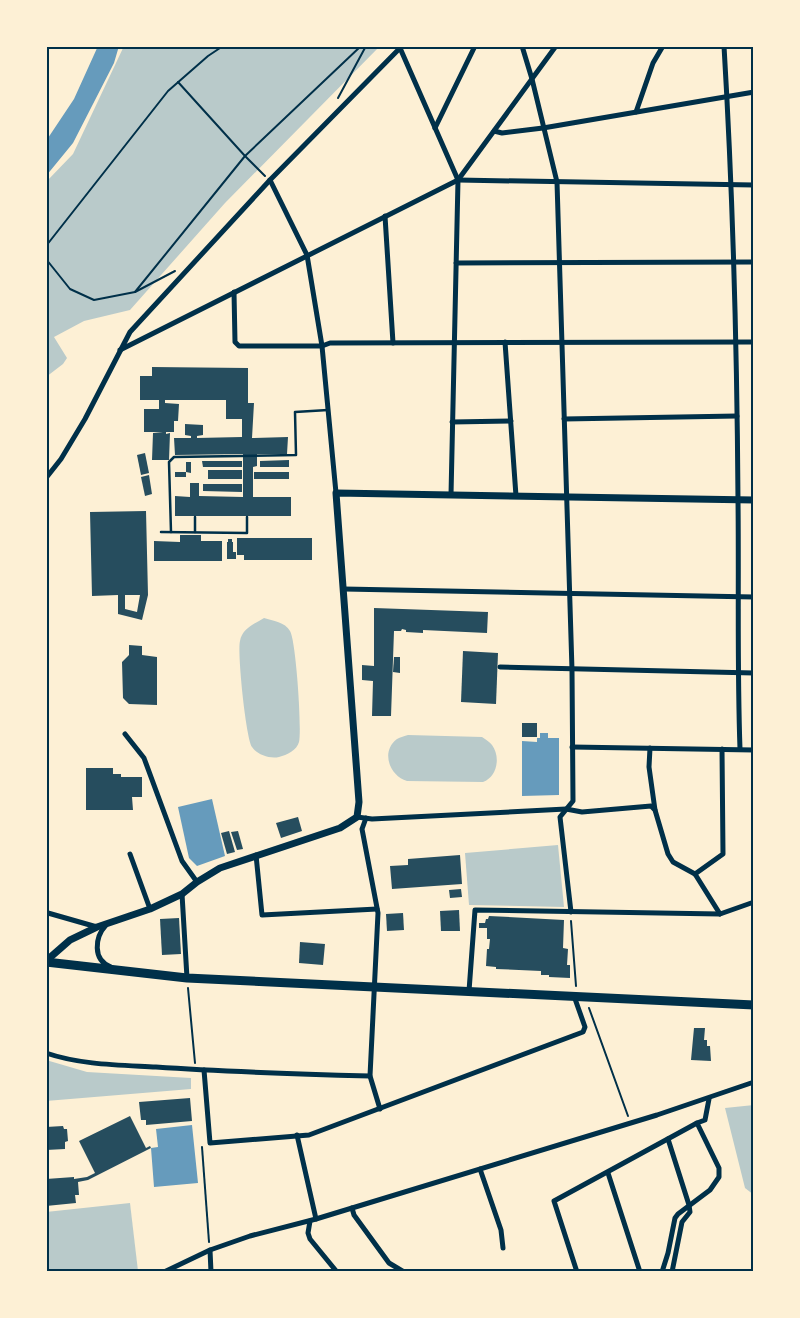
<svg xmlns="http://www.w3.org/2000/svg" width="800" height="1318" viewBox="0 0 800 1318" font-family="'Noto Sans',sans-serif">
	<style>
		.green { fill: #b9caca }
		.water { fill: #669bbc }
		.building { fill: #264d5e; fill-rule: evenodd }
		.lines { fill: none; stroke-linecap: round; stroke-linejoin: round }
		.path { stroke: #003049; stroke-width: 2 }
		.service { stroke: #003049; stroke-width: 2.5 }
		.minor { stroke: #003049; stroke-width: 5 }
		.tertiary { stroke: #003049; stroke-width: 7 }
		.primary { stroke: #003049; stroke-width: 9 }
		.neatline { fill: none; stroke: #003049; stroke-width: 2 }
	</style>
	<rect width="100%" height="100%" fill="#fdf0d5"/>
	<!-- green -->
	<g class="green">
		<path d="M 124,46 L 380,46 L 225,203 L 130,310 L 84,321 L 54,337 L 67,358 L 63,364 L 46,377 L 46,182 L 73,154 Z"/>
		<path d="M 264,618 C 273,621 285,622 290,631 C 296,640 302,731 299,742 C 297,750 287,755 279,757 C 270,759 257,755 252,747 C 246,738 237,652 240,641 C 242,629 254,624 264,618 Z"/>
		<path d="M 408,735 L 482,737 C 486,740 490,742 492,745 C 501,757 497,777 483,782 L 407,781 C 390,776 380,752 397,739 C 400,737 405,736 408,735 Z"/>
		<path d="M 558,845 L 564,907 L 469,905 L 465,853 Z"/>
		<path d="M 46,1060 L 87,1072 L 191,1078 L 191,1089 L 46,1101 Z"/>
		<path d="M 754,1105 L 754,1195 L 745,1188 L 725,1108 Z"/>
		<path d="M 130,1203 L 138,1271 L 46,1272 L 46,1212 Z"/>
	</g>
	<!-- water -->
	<g class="water">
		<path d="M 98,46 L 119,46 L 114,63 L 73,143 L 46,176 L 46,141 L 74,99 Z"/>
		<path d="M 540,733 L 548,733 L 548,738 L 559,738 L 559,795 L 522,796 L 522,741 L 537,742 L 537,738 L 540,738 Z"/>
		<path d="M 212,799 L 225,856 L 197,866 L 189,858 L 178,807 Z"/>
		<path d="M 192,1125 L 198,1183 L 154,1187 L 151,1148 L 158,1147 L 156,1129 Z"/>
	</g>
	<!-- building -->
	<g class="building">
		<path d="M 152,367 L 248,368 L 248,403 L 254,403 L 252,438 L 288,437 L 287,454 L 257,454 L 257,466 L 253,467 L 253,497 L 291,497 L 291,516 L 175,516 L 175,496 L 190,497 L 190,483 L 199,483 L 199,496 L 243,497 L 243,454 L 175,455 L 174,438 L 191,438 L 191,436 L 185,435 L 185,424 L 203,425 L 203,435 L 197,436 L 197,438 L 242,437 L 242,419 L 226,419 L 226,400 L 165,400 L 165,403 L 179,404 L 178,421 L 174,421 L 174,432 L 166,432 L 166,434 L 170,433 L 169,460 L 152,460 L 153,433 L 163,432 L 144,432 L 144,409 L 159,409 L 159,400 L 140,400 L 140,376 L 152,376 Z"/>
		<path d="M 145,453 L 149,473 L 141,475 L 137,455 Z"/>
		<path d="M 289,460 L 289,467 L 260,467 L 260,461 Z"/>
		<path d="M 202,461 L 242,461 L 242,467 L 203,467 Z"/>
		<path d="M 186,462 L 191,462 L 191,473 L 186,472 L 186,477 L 175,477 L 175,472 L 186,472 Z"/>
		<rect x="208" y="470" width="34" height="9"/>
		<rect x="254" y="472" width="35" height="7"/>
		<path d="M 149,475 L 152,494 L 145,496 L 141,477 Z"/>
		<path d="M 203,484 L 242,484 L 242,492 L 203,491 Z"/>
		<path d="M 146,511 L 148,595 L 142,620 L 118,614 L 118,595 L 92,596 L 90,512 ZM 125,595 L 140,595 L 137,612 L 125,609 Z"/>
		<path d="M 180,535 L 201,535 L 201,541 L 222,541 L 222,561 L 154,561 L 154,541 L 180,542 Z"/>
		<path d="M 237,538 L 312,538 L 312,560 L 244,560 L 244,555 L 237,555 Z"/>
		<path d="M 228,539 L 232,539 L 232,542 L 233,542 L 233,552 L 236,552 L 236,559 L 227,559 L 227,542 L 228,542 Z"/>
		<path d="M 374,608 L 488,612 L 487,633 L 423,630 L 423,633 L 406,632 L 406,630 L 402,629 L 401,631 L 394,631 L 391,716 L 372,716 L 373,681 L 362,680 L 362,665 L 374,666 Z"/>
		<path d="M 129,645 L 142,646 L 142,655 L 157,657 L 157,705 L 129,704 L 123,698 L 122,662 L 129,655 Z"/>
		<path d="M 463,651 L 498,653 L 496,704 L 461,702 Z"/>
		<path d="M 394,657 L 400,657 L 400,673 L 393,672 Z"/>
		<rect x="522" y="723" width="15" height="14"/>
		<path d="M 86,768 L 113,768 L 113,774 L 121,774 L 121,777 L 142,777 L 142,797 L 132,797 L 133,810 L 86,810 Z"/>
		<path d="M 298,817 L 302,831 L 281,838 L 276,823 Z"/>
		<path d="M 229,831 L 235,852 L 227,854 L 221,833 Z"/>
		<path d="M 238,831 L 243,849 L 237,850 L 231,832 Z"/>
		<path d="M 460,855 L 462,884 L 392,889 L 390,866 L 408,865 L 408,859 Z"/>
		<path d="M 461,889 L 462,897 L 450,898 L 449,890 Z"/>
		<path d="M 459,910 L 460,931 L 441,931 L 440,911 Z"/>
		<path d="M 403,913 L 404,930 L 387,931 L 386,914 Z"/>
		<path d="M 489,916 L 564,920 L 563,948 L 568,949 L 567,965 L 570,965 L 570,978 L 549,977 L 549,975 L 541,975 L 541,971 L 496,969 L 496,967 L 486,966 L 487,949 L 489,949 L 490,939 L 487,939 L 487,928 L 479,928 L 479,923 L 485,923 L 486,919 L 488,919 Z"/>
		<path d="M 179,918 L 181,954 L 162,955 L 160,919 Z"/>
		<path d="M 300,942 L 325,944 L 323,965 L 299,963 Z"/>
		<path d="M 694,1028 L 705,1028 L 704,1040 L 707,1040 L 707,1046 L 710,1046 L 711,1061 L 691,1060 Z"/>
		<path d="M 190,1098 L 192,1121 L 146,1125 L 146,1120 L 141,1120 L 139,1102 Z"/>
		<path d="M 130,1116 L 146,1148 L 150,1146 L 151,1148 L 88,1180 L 78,1182 L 79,1195 L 75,1195 L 76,1203 L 46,1206 L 46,1179 L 74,1177 L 74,1179 L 87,1177 L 95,1173 L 79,1141 Z"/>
		<path d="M 63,1126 L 64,1129 L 67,1129 L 68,1141 L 65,1142 L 65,1149 L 46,1150 L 46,1127 Z"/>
	</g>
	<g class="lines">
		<!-- path -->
		<g class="path">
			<path d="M 178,82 L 245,156 L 265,176"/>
			<path d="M 338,98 L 366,46"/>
			<path d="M 46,246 L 168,91 L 208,56 L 223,46"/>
			<path d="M 46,259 L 70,289 L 94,300 L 135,292 L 175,271"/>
			<path d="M 135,292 L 245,156 L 361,46"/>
			<path d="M 571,921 L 576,986"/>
			<path d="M 188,988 L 195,1063"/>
			<path d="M 589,1008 L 628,1116"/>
			<path d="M 202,1147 L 209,1242"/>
		</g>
		<!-- service -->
		<g class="service">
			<path d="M 161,532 L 247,533 L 247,517"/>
			<path d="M 171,532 L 169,462 L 174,457 L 296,455 L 295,412 L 328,410"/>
			<path d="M 195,532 L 195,517"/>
		</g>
		<!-- minor -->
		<g class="minor">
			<path d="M 522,46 L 532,79 L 557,182 L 572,670 L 573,801 L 560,817 L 571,912"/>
			<path d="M 724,46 C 733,197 737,349 738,500 C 739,583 737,666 740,749"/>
			<path d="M 400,48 L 458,180 L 451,495"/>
			<path d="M 636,112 L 653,63 L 663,46"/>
			<path d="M 435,128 L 475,46"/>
			<path d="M 494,131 L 502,133 L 543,128 L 754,92"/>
			<path d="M 270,180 L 307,255 L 322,346 L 336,493"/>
			<path d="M 458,180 L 754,185"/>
			<path d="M 385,216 L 393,343"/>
			<path d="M 456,263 L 754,262"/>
			<path d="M 234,292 L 235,342 L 239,346 L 322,346 L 330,343 L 754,342"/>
			<path d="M 505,342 L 516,496"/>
			<path d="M 120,350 L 458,180 L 556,46"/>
			<path d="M 564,419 L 737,416"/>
			<path d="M 452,422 L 511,421"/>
			<path d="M 46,478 L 61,459 L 85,419 L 130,332 L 270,180 L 402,46"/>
			<path d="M 344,589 L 754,597"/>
			<path d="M 500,667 L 754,673"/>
			<path d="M 125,734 L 144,758 L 182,861 L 197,882"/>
			<path d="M 572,747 L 754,750"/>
			<path d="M 650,748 L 649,767 L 655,810"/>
			<path d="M 357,817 L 372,819 L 566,809 L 582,812 L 651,806 L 655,810 L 668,854 L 673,862 L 695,874 L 720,914"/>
			<path d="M 366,818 L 362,829 L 378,913 L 370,1076 L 380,1109"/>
			<path d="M 130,854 L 150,909"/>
			<path d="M 256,855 L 262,915 L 377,909"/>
			<path d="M 695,874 L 723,854 L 722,749"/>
			<path d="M 182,894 L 187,978"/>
			<path d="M 46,911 L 48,913 L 97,927"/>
			<path d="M 106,925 C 95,937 92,960 111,967"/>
			<path d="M 469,991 L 475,910 L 720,914 L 754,902"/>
			<path d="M 46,1053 C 81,1065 120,1065 156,1067 C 227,1072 298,1074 370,1076"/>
			<path d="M 204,1070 L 210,1143 L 309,1135 L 583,1032 L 585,1027 L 574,996"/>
			<path d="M 297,1135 L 316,1219"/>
			<path d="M 668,1139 L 689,1205 L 690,1212 L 682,1222 L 672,1272"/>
			<path d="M 480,1169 L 501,1230 L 503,1248"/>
			<path d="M 608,1173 L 640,1272"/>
			<path d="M 352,1208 L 354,1215 L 389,1263 L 404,1272"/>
			<path d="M 310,1221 L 308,1233 L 310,1239 L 337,1272"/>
			<path d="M 210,1250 L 211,1272"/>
			<path d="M 164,1272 L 210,1250 L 250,1236 L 316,1219 L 657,1115 L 754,1082"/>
			<path d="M 577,1272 L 554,1201 L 697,1123"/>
			<path d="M 662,1272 L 668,1253 L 675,1218 L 678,1214 L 710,1190 L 719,1177 L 719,1168 L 697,1123 L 705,1120 L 709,1099"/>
		</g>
		<!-- tertiary -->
		<path class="tertiary" d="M 46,961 L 70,940 L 97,927 L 150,909 L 182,894 L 197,882 L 220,868 L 340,828 L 357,817 L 359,802 L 336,493 L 754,500"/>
		<!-- primary -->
		<path class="primary" d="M 46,962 L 187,978 L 754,1005"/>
	</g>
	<!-- border -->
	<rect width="800" height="1318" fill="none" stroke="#fdf0d5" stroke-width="95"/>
	<rect x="48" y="48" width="704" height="1222" class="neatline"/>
</svg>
